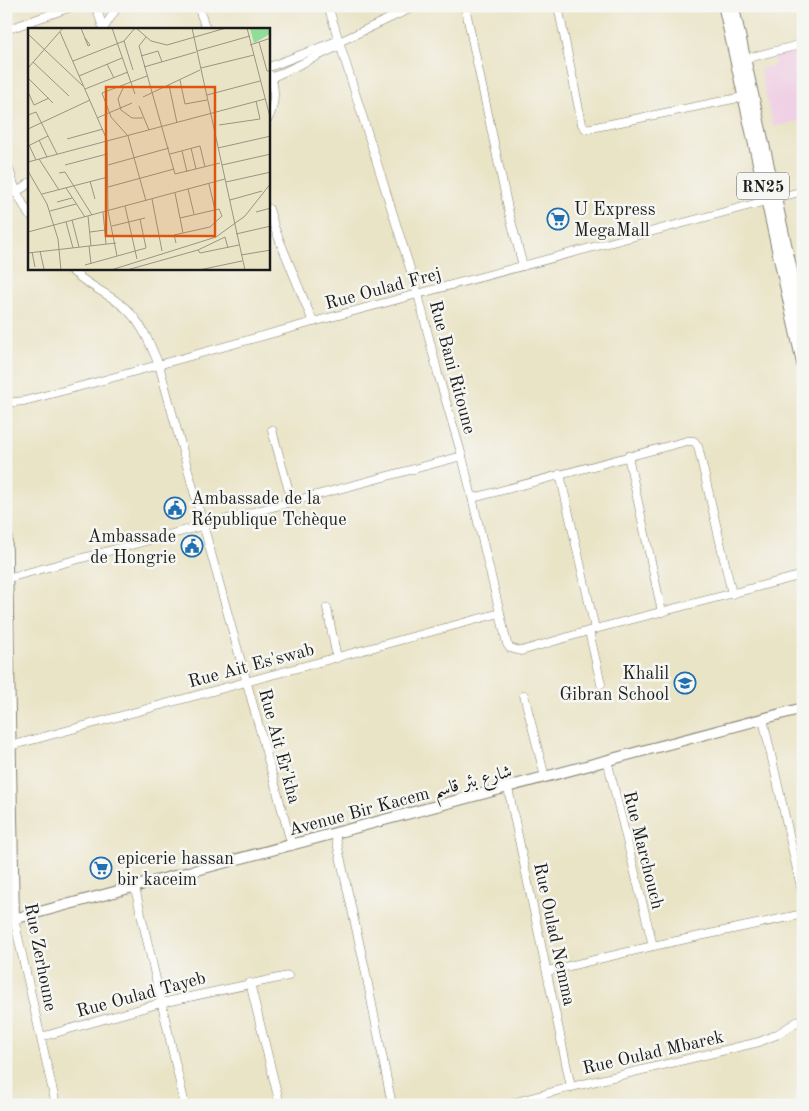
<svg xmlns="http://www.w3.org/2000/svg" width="809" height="1111" viewBox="0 0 809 1111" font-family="'Old Standard TT',Amiri,serif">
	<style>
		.built { fill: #f0d0e5 }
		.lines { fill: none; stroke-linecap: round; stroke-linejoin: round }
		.street-casing { stroke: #838072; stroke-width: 9 }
		.secondary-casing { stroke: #838072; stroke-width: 12 }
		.primary-casing { stroke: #838072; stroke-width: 13 }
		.street { stroke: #fff; stroke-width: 8 }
		.secondary { stroke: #fff; stroke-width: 10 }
		.primary { stroke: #fff; stroke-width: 11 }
		.labels { text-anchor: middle; stroke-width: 5; stroke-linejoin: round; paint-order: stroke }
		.shield { fill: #f6f6f2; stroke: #5d5d5c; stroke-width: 1 }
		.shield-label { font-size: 16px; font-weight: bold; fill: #1c1c1c }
		.poi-label { font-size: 18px; fill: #1c1c1c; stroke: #f6f6f2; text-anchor: start }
		.street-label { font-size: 18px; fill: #1c1c1c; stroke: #f6f6f2 }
		.inset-road { fill: none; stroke: #989483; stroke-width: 1 }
		.view { fill: #de560d; fill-opacity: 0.15; stroke: #de560d; stroke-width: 2.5 }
		.inset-edge { fill: none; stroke: #1c1c1c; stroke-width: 2.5 }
	</style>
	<rect width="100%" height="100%" fill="#f6f6f2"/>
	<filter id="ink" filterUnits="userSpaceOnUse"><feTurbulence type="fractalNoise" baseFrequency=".02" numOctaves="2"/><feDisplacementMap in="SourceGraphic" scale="10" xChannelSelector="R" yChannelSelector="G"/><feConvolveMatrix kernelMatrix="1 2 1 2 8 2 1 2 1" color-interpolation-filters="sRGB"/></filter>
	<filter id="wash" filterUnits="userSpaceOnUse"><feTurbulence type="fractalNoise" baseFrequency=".0096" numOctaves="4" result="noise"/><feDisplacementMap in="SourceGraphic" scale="20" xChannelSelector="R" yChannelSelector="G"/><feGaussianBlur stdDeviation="1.12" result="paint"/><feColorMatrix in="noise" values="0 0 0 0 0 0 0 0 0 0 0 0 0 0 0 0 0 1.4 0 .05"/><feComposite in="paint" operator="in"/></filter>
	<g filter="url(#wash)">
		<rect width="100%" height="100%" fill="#eae4c7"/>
		<!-- built -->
		<path class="built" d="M 803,49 L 803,120 L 773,127 L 760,69 L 775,65 L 773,56 Z"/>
	</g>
	<g filter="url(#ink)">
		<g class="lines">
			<!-- street casing -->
			<g class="street-casing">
				<g id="street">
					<path d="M 96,6 L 103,28"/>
					<path d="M 198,6 L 206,29"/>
					<path d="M 328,6 L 418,294 L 438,374 L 462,456 L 500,613 L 507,644 L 510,648 L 521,651 L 595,629 L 803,575"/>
					<path d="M 465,6 L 509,213 L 523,266"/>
					<path d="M 558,6 L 582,124 L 586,129 L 743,97"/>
					<path d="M 103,29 L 118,6"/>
					<path d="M 6,30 L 74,6"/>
					<path d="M 744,59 L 803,44"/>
					<path d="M 269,67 L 334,42 L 339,42 L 416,6"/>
					<path d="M 271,78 L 335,48 L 339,42"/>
					<path d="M 269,117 C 275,103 276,89 270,75"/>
					<path d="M 6,160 L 16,191 L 29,215"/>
					<path d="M 6,196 L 23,188 L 29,183"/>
					<path d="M 269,209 L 275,229 L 313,322"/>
					<path d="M 70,269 C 84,283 103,291 119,303 C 140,318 149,341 159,365 L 292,846"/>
					<path d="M 6,403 L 24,401 L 93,383 L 313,322 L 803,191"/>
					<path d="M 272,430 L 292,502"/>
					<path d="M 628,456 L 662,612"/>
					<path d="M 560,474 L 595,629"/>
					<path d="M 473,498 L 687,441 L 694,441 L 698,446 L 732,594"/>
					<path d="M 8,578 L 462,456"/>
					<path d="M 327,608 L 337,658"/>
					<path d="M 589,631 L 601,684"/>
					<path d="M 524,695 L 545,777"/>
					<path d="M 763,719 L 803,896"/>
					<path d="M 10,746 L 500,613"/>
					<path d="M 607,760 L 653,946"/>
					<path d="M 508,788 L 571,1087"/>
					<path d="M 335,834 L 364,964 L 392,1105"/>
					<path d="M 135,888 L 185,1105"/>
					<path d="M 14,919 L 56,1105"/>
					<path d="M 548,971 L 653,946 L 803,914"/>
					<path d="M 250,983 L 280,1105"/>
					<path d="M 41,1037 L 161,1003 L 288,976"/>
					<path d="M 505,1105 L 571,1087 L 759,1042 L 776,1035 L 803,1018"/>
				</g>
			</g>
			<!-- secondary casing -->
			<g class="secondary-casing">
				<g id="secondary">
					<path d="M 6,513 L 14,919"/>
					<path d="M 6,921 L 803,708"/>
				</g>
			</g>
			<!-- primary casing -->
			<g class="primary-casing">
				<g id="primary">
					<path d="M 724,6 L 803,365"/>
					<path d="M 733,6 L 803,323"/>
				</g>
			</g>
			<!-- street -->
			<use href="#street" class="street"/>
			<!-- secondary -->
			<use href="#secondary" class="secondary"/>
			<!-- primary -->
			<use href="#primary" class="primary"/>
		</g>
	</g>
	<!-- icons -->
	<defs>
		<g id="supermarket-ring" transform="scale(1.125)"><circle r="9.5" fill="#f6f6f2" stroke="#1f6fb2" stroke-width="1.5"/><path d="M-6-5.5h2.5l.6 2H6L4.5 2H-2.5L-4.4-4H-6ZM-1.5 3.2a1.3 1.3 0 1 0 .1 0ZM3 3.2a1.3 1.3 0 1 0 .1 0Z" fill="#1f6fb2"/></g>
		<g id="civic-ring" transform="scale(1.125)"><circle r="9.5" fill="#f6f6f2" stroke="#1f6fb2" stroke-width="1.5"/><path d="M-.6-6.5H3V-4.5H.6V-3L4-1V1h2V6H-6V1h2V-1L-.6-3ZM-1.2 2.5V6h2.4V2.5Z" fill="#1f6fb2"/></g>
		<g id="school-ring" transform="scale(1.125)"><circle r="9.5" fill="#f6f6f2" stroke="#1f6fb2" stroke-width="1.5"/><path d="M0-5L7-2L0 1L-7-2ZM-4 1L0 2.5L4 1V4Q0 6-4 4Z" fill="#1f6fb2"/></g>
	</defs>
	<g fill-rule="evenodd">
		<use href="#supermarket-ring" x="558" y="219"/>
		<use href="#civic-ring" x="175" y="508"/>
		<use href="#civic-ring" x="192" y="546"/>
		<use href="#school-ring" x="685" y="683"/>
		<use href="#supermarket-ring" x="101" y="868"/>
	</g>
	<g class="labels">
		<!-- shield labels -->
		<rect class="shield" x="737" y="172.5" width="52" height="27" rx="4"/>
		<g class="shield-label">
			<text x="763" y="192">RN25</text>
		</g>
		<!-- poi labels -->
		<g class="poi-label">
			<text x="574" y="215">U Express<tspan x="574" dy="21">MegaMall</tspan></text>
			<text x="191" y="504">Ambassade de la<tspan x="191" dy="21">République Tchèque</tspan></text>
			<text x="176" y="542" text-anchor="end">Ambassade<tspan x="176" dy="21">de Hongrie</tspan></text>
			<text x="669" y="679" text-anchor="end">Khalil<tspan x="669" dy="21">Gibran School</tspan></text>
			<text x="117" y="864">epicerie hassan<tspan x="117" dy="21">bir kaceim</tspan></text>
		</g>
		<!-- street labels -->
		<g class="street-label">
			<text transform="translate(383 288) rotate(-15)" y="6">Rue Oulad Frej</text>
			<text transform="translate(453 367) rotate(75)" y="6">Rue Bani Ritoune</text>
			<text transform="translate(251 665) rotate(-15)" y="6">Rue Ait Es'swab</text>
			<text transform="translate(280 746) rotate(75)" y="6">Rue Ait Er'kha</text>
			<text transform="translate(400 800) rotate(-15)" y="6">Avenue Bir Kacem شارع بئر قاسم</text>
			<text transform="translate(644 850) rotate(76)" y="6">Rue Marchouch</text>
			<text transform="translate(555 934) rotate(78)" y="6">Rue Oulad Nemma</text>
			<text transform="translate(41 957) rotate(79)" y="6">Rue Zerhoune</text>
			<text transform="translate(141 994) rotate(-15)" y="6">Rue Oulad Tayeb</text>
			<text transform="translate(653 1052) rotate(-13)" y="6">Rue Oulad Mbarek</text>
		</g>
	</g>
	<!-- overview -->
	<g transform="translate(28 28)">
		<rect width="242" height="242" fill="#eae4c7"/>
		<path d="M 222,0 L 242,0 L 242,6 L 226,15 Z" fill="#90dc99"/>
		<path class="inset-road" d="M 53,0 L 60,18 L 62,17 L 57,10M 84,0 L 107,66M 108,0 L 123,13 L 139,17 L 198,0M 164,0 L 217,242M 219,0 L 243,93M 32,4 L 79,112 L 80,183 L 89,228M 0,6 L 55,58M 118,9 L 111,18 L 147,146 L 192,135M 96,13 L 105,42M 231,14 L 239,43 L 242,43M 222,17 L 243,10M 169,23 L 222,8M 113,28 L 130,23 L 134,34M 45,33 L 96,13 L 107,0M 5,34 L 41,68M 79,36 L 86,50M 116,39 L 168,24M 0,40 L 35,0M 173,40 L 226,27M 51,48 L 94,30M 0,50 L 25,75M 152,52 L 157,76 L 179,72M 103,54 L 74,65 L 83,89 L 100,108 L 118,173M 103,54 L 119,48M 141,57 L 149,95M 96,58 L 90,71 L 93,82 L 104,90 L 115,90M 57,61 L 100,44M 0,64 L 6,77 L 21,70M 179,67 L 232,53M 115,69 L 172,42M 111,78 L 121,102M 0,87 L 8,84 L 29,126M 69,90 L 104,75M 191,97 L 232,91 L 228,73M 0,101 L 62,72M 39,111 L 75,101M 11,112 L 19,129M 1,117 L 8,132M 0,118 L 20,108M 163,120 L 168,141M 190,120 L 243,108M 154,123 L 159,144M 142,126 L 172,118 L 177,139M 11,131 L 31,162M 0,134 L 237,71M 37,137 L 79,126M 80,137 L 141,120M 194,137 L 243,126M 0,143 L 19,176 L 30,211 L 33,242M 31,145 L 37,144 L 64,187M 62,153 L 67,171M 198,154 L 243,144M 181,156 L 187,182M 80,159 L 146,141M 38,160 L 57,189M 160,161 L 166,186M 147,165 L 155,205M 14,166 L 80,149M 124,171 L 134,223M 202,172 L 234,163M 29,174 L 44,170M 97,178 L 109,231M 22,183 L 48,176M 75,184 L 78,216M 228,184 L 243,180M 60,188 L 63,218M 44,192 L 51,219M 38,194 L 45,220M 84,198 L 117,190M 0,204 L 197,151M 62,204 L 77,202M 208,206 L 243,198M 148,215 L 146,207 L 182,199 L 194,188 L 191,181 L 152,190M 61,218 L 63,236M 170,222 L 172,225 L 211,217M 12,223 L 16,241M 4,224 L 7,239M 0,225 L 88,215M 213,227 L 243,222M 57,237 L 118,220 L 112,191M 83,242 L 188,209 L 217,188 L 243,155M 99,242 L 170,222 L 197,209 L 200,220M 171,242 L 214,233"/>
		<path class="view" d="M 78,59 L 187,59 L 187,208 L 78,208 Z"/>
		<rect width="242" height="242" class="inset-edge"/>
	</g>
	<!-- margin -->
	<rect width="809" height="1111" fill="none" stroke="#f6f6f2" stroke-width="25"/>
</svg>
